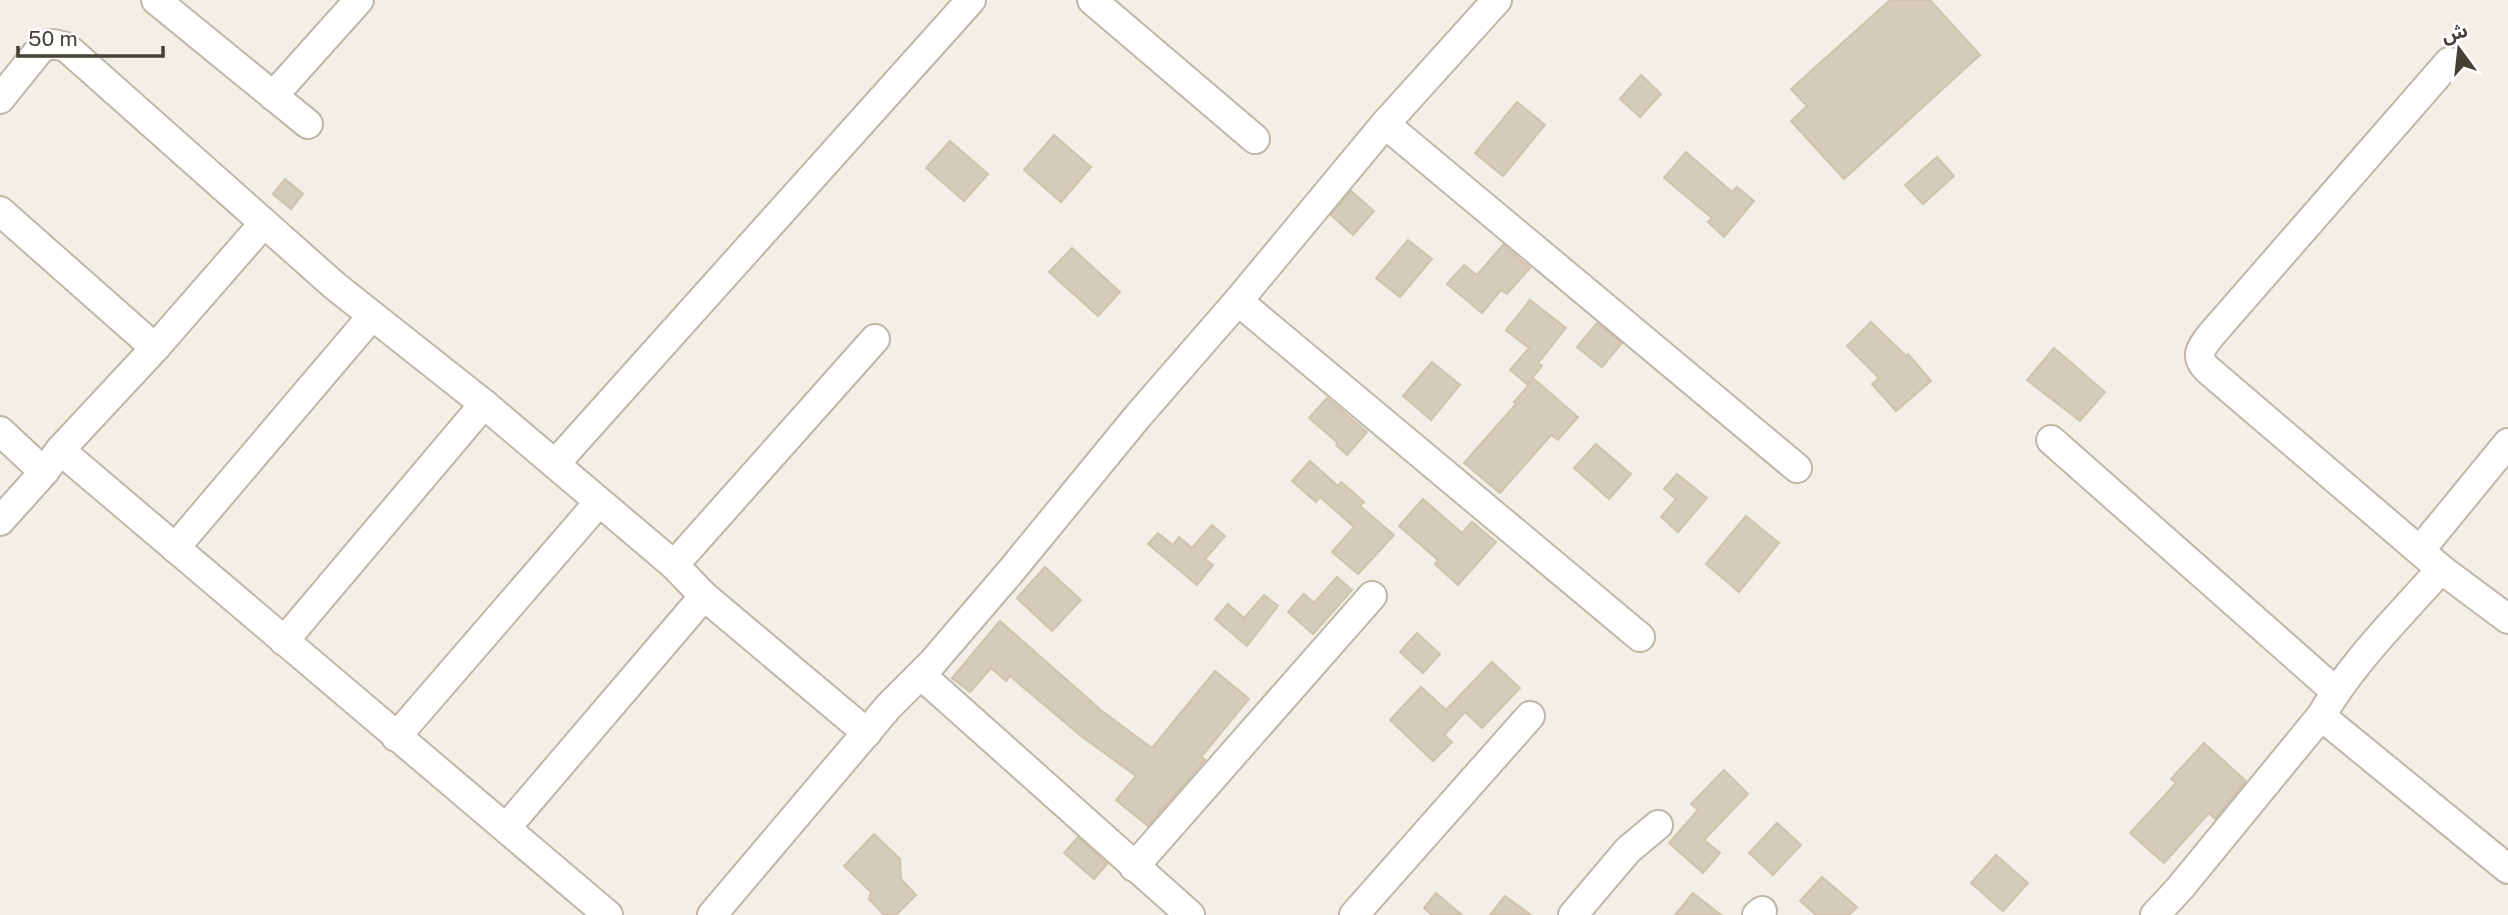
<svg xmlns="http://www.w3.org/2000/svg" width="2508" height="915" viewBox="0 0 2508 915" font-family="'Public Sans','Noto Sans Arabic',sans-serif">
	<style>
		.building { fill: #d5cbbb; stroke: #d0c3ae; stroke-width: 2 }
		.lines { fill: none; stroke-linecap: round; stroke-linejoin: round }
		.minor-casing { stroke: #bfb7a8; stroke-width: 32 }
		.minor { stroke: #fff; stroke-width: 28 }
	</style>
	<rect width="100%" height="100%" fill="#f3efe6"/>
	<!-- building -->
	<g class="building">
		<path d="M 1890,0 L 1930,0 L 1980,55 L 1844,179 L 1791,121 L 1807,106 L 1791,89 Z"/>
		<path d="M 1641,75 L 1661,94 L 1640,117 L 1620,99 Z"/>
		<path d="M 1517,102 L 1545,125 L 1503,176 L 1475,153 Z"/>
		<path d="M 1054,135 L 1091,167 L 1061,202 L 1024,170 Z"/>
		<path d="M 950,141 L 988,174 L 964,201 L 926,168 Z"/>
		<path d="M 1686,152 L 1732,192 L 1737,187 L 1754,201 L 1724,237 L 1708,222 L 1712,218 L 1664,178 Z"/>
		<path d="M 1937,157 L 1954,176 L 1923,204 L 1905,185 Z"/>
		<path d="M 285,179 L 303,194 L 291,209 L 273,194 Z"/>
		<path d="M 1351,191 L 1374,211 L 1353,235 L 1331,215 Z"/>
		<path d="M 1408,240 L 1432,259 L 1400,297 L 1376,278 Z"/>
		<path d="M 1503,245 L 1530,268 L 1507,294 L 1501,290 L 1482,313 L 1447,284 L 1464,265 L 1477,275 Z"/>
		<path d="M 1072,248 L 1120,292 L 1098,316 L 1049,272 Z"/>
		<path d="M 1530,300 L 1566,328 L 1538,363 L 1542,366 L 1527,384 L 1510,370 L 1529,348 L 1506,330 Z"/>
		<path d="M 1871,322 L 1906,356 L 1908,354 L 1931,381 L 1896,411 L 1872,384 L 1879,378 L 1847,346 Z"/>
		<path d="M 1597,323 L 1622,343 L 1602,367 L 1577,347 Z"/>
		<path d="M 2054,348 L 2105,392 L 2080,421 L 2027,380 Z"/>
		<path d="M 1432,362 L 1460,385 L 1431,420 L 1403,396 Z"/>
		<path d="M 1534,379 L 1578,417 L 1558,440 L 1551,435 L 1500,493 L 1464,463 L 1516,404 L 1514,402 Z"/>
		<path d="M 1327,398 L 1367,432 L 1347,455 L 1336,445 L 1338,443 L 1309,418 Z"/>
		<path d="M 1596,444 L 1631,474 L 1609,499 L 1574,468 Z"/>
		<path d="M 1310,461 L 1338,486 L 1341,482 L 1364,502 L 1360,506 L 1394,535 L 1358,574 L 1332,552 L 1354,527 L 1320,497 L 1316,502 L 1292,481 Z"/>
		<path d="M 1677,474 L 1707,498 L 1678,532 L 1661,517 L 1676,499 L 1664,489 Z"/>
		<path d="M 1423,499 L 1462,533 L 1472,522 L 1496,542 L 1458,585 L 1435,564 L 1438,560 L 1399,526 Z"/>
		<path d="M 1746,516 L 1779,543 L 1739,592 L 1706,564 Z"/>
		<path d="M 1212,525 L 1225,536 L 1205,559 L 1213,565 L 1197,585 L 1148,544 L 1158,533 L 1173,545 L 1179,537 L 1192,548 Z"/>
		<path d="M 1045,567 L 1081,600 L 1052,631 L 1017,598 Z"/>
		<path d="M 1337,577 L 1352,590 L 1313,634 L 1288,612 L 1304,594 L 1314,603 Z"/>
		<path d="M 1264,595 L 1278,606 L 1247,646 L 1215,619 L 1228,604 L 1244,618 Z"/>
		<path d="M 1000,621 L 1102,711 L 1152,748 L 1215,671 L 1249,699 L 1201,757 L 1205,760 L 1148,826 L 1116,800 L 1136,776 L 1081,736 L 1010,676 L 1006,681 L 991,668 L 970,692 L 952,678 Z"/>
		<path d="M 1417,633 L 1440,654 L 1423,673 L 1400,652 Z"/>
		<path d="M 1492,662 L 1520,688 L 1482,728 L 1465,712 L 1444,735 L 1452,742 L 1433,761 L 1390,720 L 1421,687 L 1446,710 Z"/>
		<path d="M 2204,743 L 2246,781 L 2215,819 L 2209,813 L 2164,863 L 2130,833 L 2176,783 L 2171,779 Z"/>
		<path d="M 1724,770 L 1748,794 L 1704,840 L 1720,853 L 1703,873 L 1669,843 L 1698,810 L 1691,804 Z"/>
		<path d="M 1777,823 L 1801,845 L 1773,875 L 1749,853 Z"/>
		<path d="M 874,834 L 900,859 L 901,879 L 916,895 L 896,915 L 884,915 L 869,899 L 871,892 L 844,866 Z"/>
		<path d="M 1078,837 L 1107,864 L 1094,879 L 1064,853 Z"/>
		<path d="M 1996,855 L 2028,883 L 2003,911 L 1971,883 Z"/>
		<path d="M 1822,877 L 1857,907 L 1849,915 L 1816,915 L 1800,901 Z"/>
		<path d="M 1436,893 L 1462,915 L 1432,915 L 1424,908 Z"/>
		<path d="M 1693,893 L 1721,915 L 1675,915 Z"/>
		<path d="M 1505,896 L 1531,915 L 1490,915 Z"/>
	</g>
	<g class="lines">
		<!-- minor casing -->
		<g class="minor-casing">
			<g id="minor">
				<path d="M 156,0 L 308,124"/>
				<path d="M 1092,0 L 1255,139"/>
				<path d="M 273,96 L 359,0"/>
				<path d="M 0,99 L 41,48 L 53,44 L 66,47 L 335,286 L 484,404 L 674,565 L 704,596 L 867,733"/>
				<path d="M 1385,124 L 1797,468"/>
				<path d="M 0,211 L 155,348"/>
				<path d="M 1238,301 L 1640,637"/>
				<path d="M 0,431 L 44,472"/>
				<path d="M 2051,440 L 2335,691"/>
				<path d="M 60,450 L 608,915"/>
				<path d="M 555,464 L 971,0"/>
				<path d="M 0,521 L 44,472 L 60,450 L 155,348 L 264,223"/>
				<path d="M 175,548 L 372,316"/>
				<path d="M 2421,549 L 2508,443"/>
				<path d="M 674,565 L 875,339"/>
				<path d="M 2441,569 L 2207,369 C 2194,356 2201,348 2211,335 L 2449,62"/>
				<path d="M 284,641 L 484,404"/>
				<path d="M 921,675 L 1190,915"/>
				<path d="M 2321,716 L 2508,869"/>
				<path d="M 396,737 L 599,502"/>
				<path d="M 506,828 L 704,596"/>
				<path d="M 1134,867 L 1372,596"/>
				<path d="M 712,915 L 889,706 L 933,662 L 1011,571 L 1138,416 L 1238,301 L 1385,124 L 1497,0"/>
				<path d="M 1354,915 L 1530,716"/>
				<path d="M 1573,915 L 1628,850 L 1658,825"/>
				<path d="M 1757,915 L 1762,911"/>
				<path d="M 2155,915 L 2180,888 L 2321,716 C 2353,661 2399,617 2441,569 L 2508,619"/>
			</g>
		</g>
		<!-- minor -->
		<use href="#minor" class="minor"/>
	</g>
	<!-- north arrow -->
	<g transform="translate(2459 49) rotate(345)" stroke="#ffffff" stroke-width="5" paint-order="stroke">
	<path d="M0-5L12 26L0 18L-12 26Z" fill="#464035"/>
	<text y="-10" font-size="19" font-weight="bold" text-anchor="middle" fill="#464035">ش</text>
	</g>
	<!-- scale -->
	<path d="M18 46v10h145v-10" fill="none" stroke="#464035" stroke-width="3.5"/>
	<text x="28" y="46" font-size="21" fill="#464035" stroke="#ffffff" stroke-width="5" paint-order="stroke">50 m</text>
</svg>
